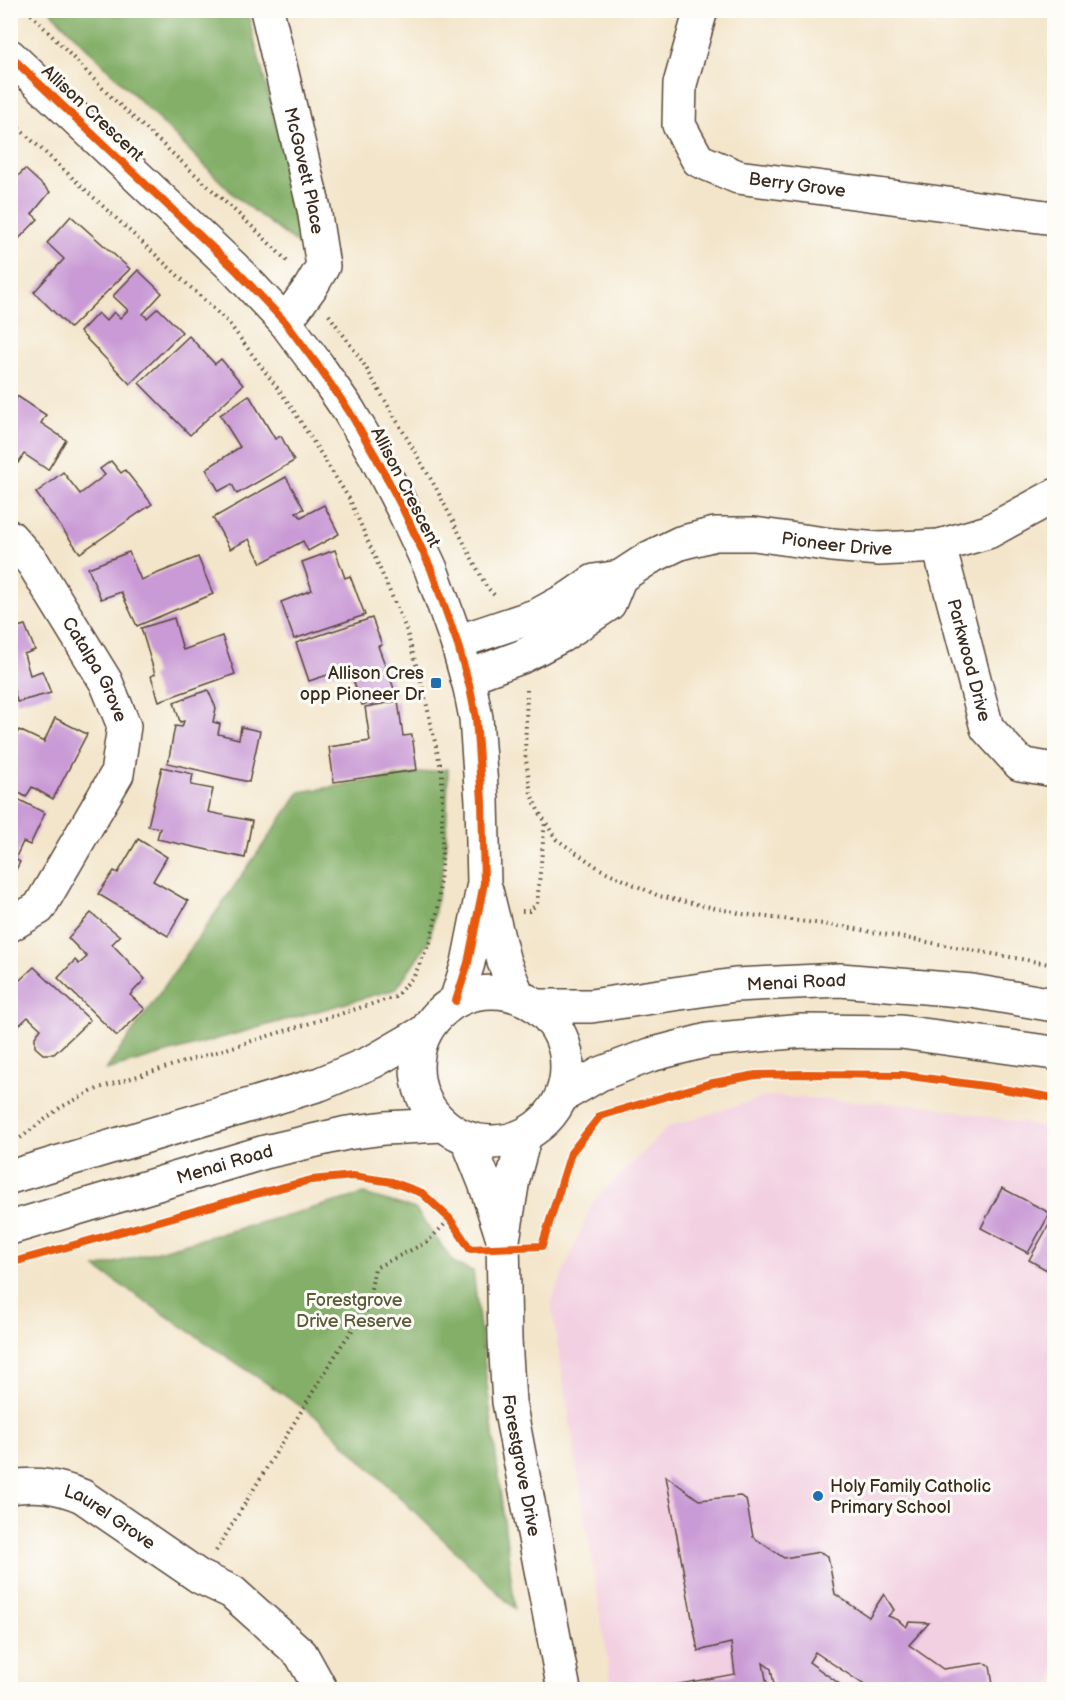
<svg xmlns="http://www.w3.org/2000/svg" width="1065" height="1700" viewBox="0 0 1065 1700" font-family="'Balsamiq Sans',sans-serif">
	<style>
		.built { fill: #f2cfe1 }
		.forest { fill: #83af68; stroke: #5f6c43; stroke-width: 1.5 }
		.building { fill: #c99ad5 }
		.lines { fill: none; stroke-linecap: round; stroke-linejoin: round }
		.minor-casing { stroke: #574638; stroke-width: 36 }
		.tertiary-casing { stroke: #574638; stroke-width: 36 }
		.secondary-casing { stroke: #574638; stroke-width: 36 }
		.path { stroke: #574638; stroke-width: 4; stroke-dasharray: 1.5 4.5; stroke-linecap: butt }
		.minor { stroke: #fff; stroke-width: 33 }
		.tertiary { stroke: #fff; stroke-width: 33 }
		.secondary { stroke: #fff; stroke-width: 33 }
		.cycleway-casing { stroke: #fdfcf7; stroke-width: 11 }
		.cycleway { stroke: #e8590c; stroke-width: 8 }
		.poi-dot { fill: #1f6fb2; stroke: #fdfcf7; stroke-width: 2 }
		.labels { text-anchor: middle; stroke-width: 6; stroke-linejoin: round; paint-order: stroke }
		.street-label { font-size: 18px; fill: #3b2a1e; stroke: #fdfcf7 }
		.poi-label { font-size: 18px; fill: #3b2a1e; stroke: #fdfcf7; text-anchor: end }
		.park-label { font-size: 18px; fill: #5a5a39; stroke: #fdfcf7 }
	</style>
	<rect width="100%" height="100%" fill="#fdfcf7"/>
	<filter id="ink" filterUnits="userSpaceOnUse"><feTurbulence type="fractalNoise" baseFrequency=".0167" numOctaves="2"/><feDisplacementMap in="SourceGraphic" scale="12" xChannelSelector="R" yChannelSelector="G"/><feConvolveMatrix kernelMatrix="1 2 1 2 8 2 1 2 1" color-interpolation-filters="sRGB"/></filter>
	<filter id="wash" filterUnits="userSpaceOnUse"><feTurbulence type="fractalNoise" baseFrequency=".008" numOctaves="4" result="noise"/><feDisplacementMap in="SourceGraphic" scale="24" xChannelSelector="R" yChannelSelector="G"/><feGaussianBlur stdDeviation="1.35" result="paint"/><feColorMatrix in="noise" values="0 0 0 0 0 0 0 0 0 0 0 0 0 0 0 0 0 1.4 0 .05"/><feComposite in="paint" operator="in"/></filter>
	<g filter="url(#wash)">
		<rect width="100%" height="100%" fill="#f3e5ca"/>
		<!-- built -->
		<path class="built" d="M 768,1096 L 924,1105 L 1054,1129 L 1054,1689 L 612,1689 L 551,1303 L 592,1203 L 668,1127 Z"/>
		<!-- forest -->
		<g class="forest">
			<path d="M 50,11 L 247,11 L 308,252 L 236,197 Z"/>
			<path d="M 448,769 L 446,848 L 430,939 L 396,989 L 106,1070 L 300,792 Z"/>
			<path d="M 364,1194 L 415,1209 L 455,1264 L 473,1271 L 515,1609 L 318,1418 L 96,1268 Z"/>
		</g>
		<g id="blocks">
			<!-- building -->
			<g class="building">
				<path d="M 25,169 L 50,192 L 32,214 L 38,219 L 10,248 L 10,184 Z"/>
				<path d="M 71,216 L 130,269 L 70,328 L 34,292 L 64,259 L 47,243 Z"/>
				<path d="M 138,270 L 162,293 L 143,314 L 147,318 L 158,308 L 182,332 L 130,384 L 80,332 L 98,313 L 106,321 L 114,312 L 120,318 L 128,310 L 113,296 Z"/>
				<path d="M 189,336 L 215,364 L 221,359 L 243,385 L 190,435 L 139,383 Z"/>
				<path d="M 10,395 L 16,399 L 17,396 L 46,415 L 41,423 L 66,440 L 48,470 L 24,454 L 18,463 L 10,459 Z"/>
				<path d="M 249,395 L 275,439 L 281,436 L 294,461 L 237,494 L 232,484 L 219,491 L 206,469 L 240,447 L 220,415 Z"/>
				<path d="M 111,461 L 121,473 L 125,470 L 152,504 L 80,553 L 36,493 L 63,472 L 80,494 L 105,475 L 100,469 Z"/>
				<path d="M 286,477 L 304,509 L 296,512 L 301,517 L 324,505 L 339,534 L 308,551 L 303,541 L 261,563 L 249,539 L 230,549 L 213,518 Z"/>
				<path d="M 335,550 L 345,578 L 350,576 L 365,615 L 294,639 L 281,602 L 312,590 L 302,562 Z"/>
				<path d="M 129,552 L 141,580 L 198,557 L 213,594 L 137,626 L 121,592 L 101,599 L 88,568 Z"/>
				<path d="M 174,618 L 183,650 L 222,636 L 235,674 L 159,701 L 151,676 L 155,674 L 141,628 Z"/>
				<path d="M 372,618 L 382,645 L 378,646 L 396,694 L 362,705 L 349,668 L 309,681 L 296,643 Z"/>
				<path d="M 25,625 L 35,650 L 24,654 L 30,675 L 42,671 L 51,693 L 17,702 L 14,690 L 10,691 L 10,629 Z"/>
				<path d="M 208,690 L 216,708 L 213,722 L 220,724 L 218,734 L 239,739 L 241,727 L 260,731 L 249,782 L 168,763 L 175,726 L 182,727 L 184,721 L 180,722 L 174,702 Z"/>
				<path d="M 398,701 L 403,736 L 412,735 L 417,770 L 334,782 L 329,747 L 370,741 L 365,707 Z"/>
				<path d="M 55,718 L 87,734 L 53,799 L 32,787 L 26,797 L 10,788 L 10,736 L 14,738 L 19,730 L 44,742 Z"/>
				<path d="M 162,767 L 193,774 L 191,785 L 213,789 L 208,812 L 252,821 L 245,858 L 157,839 L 160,828 L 148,826 Z"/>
				<path d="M 10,795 L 45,813 L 30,845 L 23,842 L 15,859 L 20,862 L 10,881 Z"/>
				<path d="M 138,839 L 167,857 L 153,881 L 188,901 L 168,936 L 98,894 L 114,871 L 118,873 Z"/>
				<path d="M 91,913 L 120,936 L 112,944 L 145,979 L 130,995 L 145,1009 L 117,1036 L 58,978 L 75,960 L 79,964 L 87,957 L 68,938 Z"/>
				<path d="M 34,967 L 90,1020 L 54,1054 L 43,1054 L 35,1047 L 35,1037 L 41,1029 L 28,1017 L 14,1030 L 10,1027 L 10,989 Z"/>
				<path d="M 1002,1188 L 1050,1213 L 1028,1253 L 981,1228 Z"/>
				<path d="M 1054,1216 L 1054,1274 L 1029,1260 Z"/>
				<path d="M 666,1476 L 699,1500 L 740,1496 L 746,1499 L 753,1537 L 784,1558 L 820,1552 L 828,1556 L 835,1594 L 869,1617 L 884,1594 L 894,1610 L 888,1616 L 898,1620 L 906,1627 L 909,1622 L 929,1623 L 909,1645 L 943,1669 L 985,1663 L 990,1666 L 994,1690 L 872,1690 L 815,1652 L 809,1662 L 848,1690 L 775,1690 L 771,1669 L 763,1663 L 768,1690 L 669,1690 L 668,1686 L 735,1674 L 731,1643 L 698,1651 Z"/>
			</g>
		</g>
	</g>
	<g filter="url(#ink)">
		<use href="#blocks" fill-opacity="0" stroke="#574638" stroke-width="1.5"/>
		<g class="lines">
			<!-- minor casing -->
			<g class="minor-casing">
				<g id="minor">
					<path id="s1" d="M 267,10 L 314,209 L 323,266 L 310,288 L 285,322"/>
					<path id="s2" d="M 701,10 L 680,84 L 679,125 L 698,160 L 738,177 L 1054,218"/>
					<path id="s3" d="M 10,537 L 33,563 L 106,682 L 124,726 L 117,774 L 39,908 L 10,925"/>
					<path id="s4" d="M 939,546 L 987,728 L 1020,764 L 1054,770"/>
					<path id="s5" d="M 457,642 L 538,615 L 571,597 L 594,581 L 620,577 L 649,558 L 680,543 L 715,534 L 754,534 L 832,545 L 879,549 L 939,546 L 988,532 L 1054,496"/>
					<path d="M 467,677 L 521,657 L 561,636 L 609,604 L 620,577"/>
					<path id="s6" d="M 10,1487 C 38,1483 57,1486 82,1496 L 200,1577 L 232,1592 L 301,1654 L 321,1690"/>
				</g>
			</g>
			<!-- tertiary casing -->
			<g class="tertiary-casing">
				<g id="tertiary">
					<path d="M 10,56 L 235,269 L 285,322 L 318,366 L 349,411 L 376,457 L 404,511 L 431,569 L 457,642 L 470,688 L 476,718 L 482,801 L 484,883 L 468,963 L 456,1001"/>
					<path d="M 486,890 L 504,962 L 518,996"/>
					<path id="s7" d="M 525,1135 L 513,1179 L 503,1240 L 505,1340 L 509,1402 L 564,1690"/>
					<path d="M 467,1138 L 485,1183 L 502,1236"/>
				</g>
			</g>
			<!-- secondary casing -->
			<g class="secondary-casing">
				<g id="secondary">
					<circle cx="492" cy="1067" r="75"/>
					<path id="s8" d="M 538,1006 L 591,1006 L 735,985 L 840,980 L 972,991 L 1054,1005"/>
					<path d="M 562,1096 L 600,1074 L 650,1055 L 708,1040 L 802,1031 L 901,1032 L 1054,1053"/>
					<path d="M 10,1177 L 320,1084 L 374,1061 L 424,1032"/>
					<path id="s9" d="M 10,1228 L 265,1152 L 347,1133 L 385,1128 L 443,1125"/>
				</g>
			</g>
			<!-- path -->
			<g class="path">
				<path d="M 27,10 L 110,96 L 259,233 L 288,262"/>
				<path d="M 10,120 L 228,322 L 290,405 L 350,500 L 406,629 L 424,693 L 442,773 L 442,855 L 438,909 L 430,942 L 414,976 L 395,997 L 99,1088 L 61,1107 L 19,1139"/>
				<path d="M 329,315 L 362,361 L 436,488 L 486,586 L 496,597"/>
				<path d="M 527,690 L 525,753 L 531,794 L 538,810 L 556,839 L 600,869 L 659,896 L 743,914 L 839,926 L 1054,965"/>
				<path d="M 522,911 L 529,911 L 537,904 L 545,821"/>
				<path d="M 216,1551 L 341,1346 L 367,1309 L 375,1268 L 427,1242 L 450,1219"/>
			</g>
			<!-- minor -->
			<use href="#minor" class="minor"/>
			<!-- tertiary -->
			<use href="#tertiary" class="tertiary"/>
			<!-- secondary -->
			<use href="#secondary" class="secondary"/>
			<!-- cycleway casing -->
			<g class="cycleway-casing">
				<g id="cycleway">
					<path d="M 10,56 L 235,269 L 285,322 L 318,366 L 349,411 L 376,457 L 404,511 L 431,569 L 457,642 L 470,688 L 476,718 L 482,801 L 484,883 L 468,963 L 456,1001"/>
					<path d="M 10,1263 L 241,1198 L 311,1180 L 353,1176 L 392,1182 L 422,1193 L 450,1219 L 470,1249 L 542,1246 L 571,1153 L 600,1116 L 708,1084 L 756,1075 L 808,1074 L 902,1075 L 992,1087 L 1054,1098"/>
				</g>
			</g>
			<!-- cycleway -->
			<use href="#cycleway" class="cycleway"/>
		</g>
	</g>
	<!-- markers -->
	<g class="poi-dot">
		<rect x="430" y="677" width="12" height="12" rx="3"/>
		<circle cx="818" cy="1496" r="6"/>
	</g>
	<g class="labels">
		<!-- street labels -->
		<g class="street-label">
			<text transform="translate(93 113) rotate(43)" y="6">Allison Crescent</text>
			<text dy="6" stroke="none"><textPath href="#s1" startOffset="165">McGovett Place</textPath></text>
			<text dy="6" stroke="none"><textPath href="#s2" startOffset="261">Berry Grove</textPath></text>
			<text transform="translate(406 487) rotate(63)" y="6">Allison Crescent</text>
			<text dy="6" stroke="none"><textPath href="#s5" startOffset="405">Pioneer Drive</textPath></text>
			<text dy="6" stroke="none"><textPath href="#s4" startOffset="118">Parkwood Drive</textPath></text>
			<text dy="6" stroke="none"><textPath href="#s3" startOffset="158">Catalpa Grove</textPath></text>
			<text dy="6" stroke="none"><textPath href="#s8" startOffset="260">Menai Road</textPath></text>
			<text dy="6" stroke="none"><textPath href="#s9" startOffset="224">Menai Road</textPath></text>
			<text dy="6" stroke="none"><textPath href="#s7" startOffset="334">Forestgrove Drive</textPath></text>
			<text dy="6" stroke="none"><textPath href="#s6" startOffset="108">Laurel Grove</textPath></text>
		</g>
		<!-- poi labels -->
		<g class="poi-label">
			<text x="424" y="679">Allison Cres<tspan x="424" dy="21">opp Pioneer Dr</tspan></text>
			<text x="830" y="1492" text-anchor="start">Holy Family Catholic<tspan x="830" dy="21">Primary School</tspan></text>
		</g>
		<!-- park labels -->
		<g class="park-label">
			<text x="354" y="1306">Forestgrove<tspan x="354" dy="21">Drive Reserve</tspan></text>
		</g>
	</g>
	<!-- margin -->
	<rect width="1065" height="1700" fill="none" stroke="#fdfcf7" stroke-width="36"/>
</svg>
